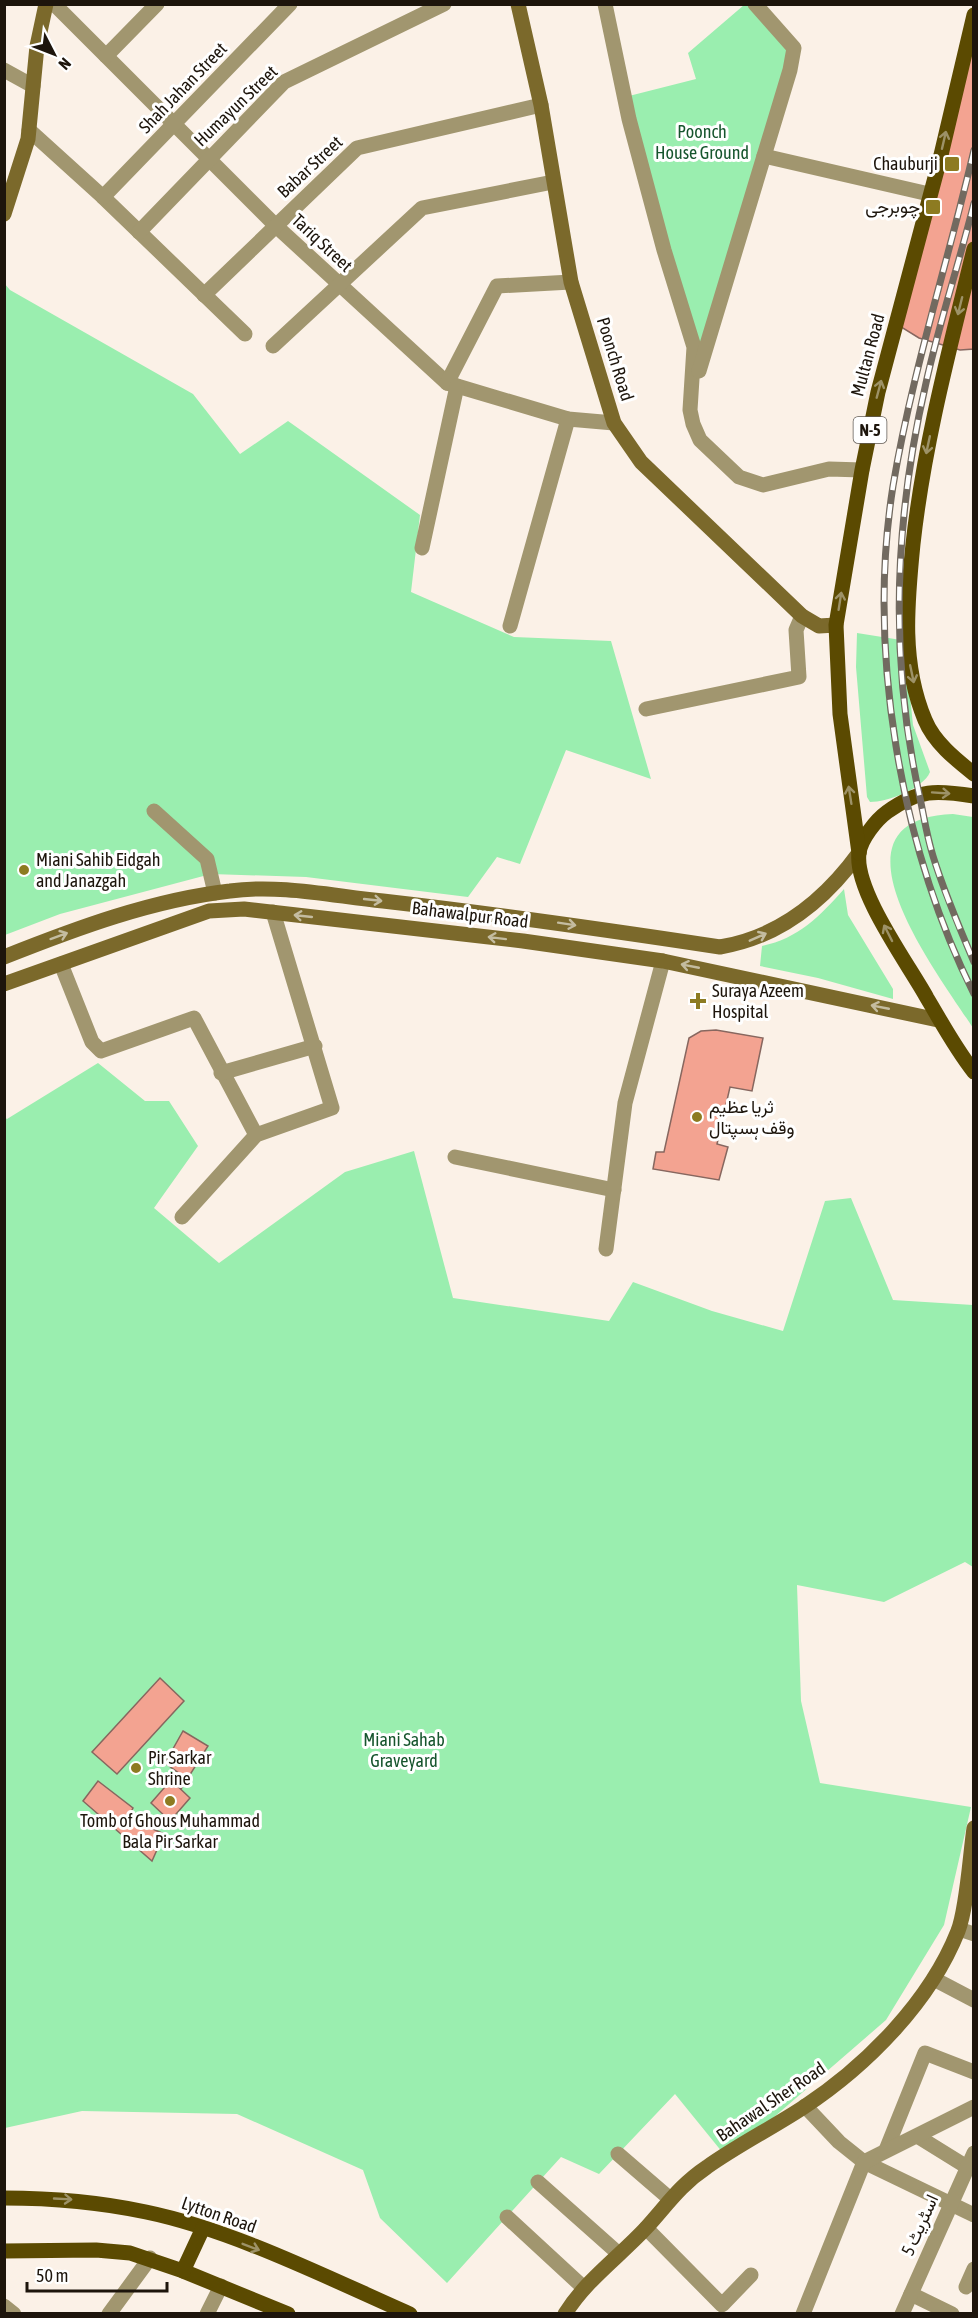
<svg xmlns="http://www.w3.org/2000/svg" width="978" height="2318" viewBox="0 0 978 2318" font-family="'Asap Condensed',Vazirmatn,sans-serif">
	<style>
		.green { fill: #9aeeaf }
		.building { fill: #f3a391; stroke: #87675f; stroke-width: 1.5 }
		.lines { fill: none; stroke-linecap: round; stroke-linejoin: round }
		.street { stroke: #a1966f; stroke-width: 15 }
		.secondary { stroke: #7b692b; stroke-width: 15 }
		.primary { stroke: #5b4a01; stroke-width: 15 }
		.rail-casing { stroke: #726a60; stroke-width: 7 }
		.rail { stroke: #fff; stroke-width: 4.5; stroke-dasharray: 14; stroke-linecap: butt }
		.oneway { stroke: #9d9267 }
		.oneway2 { stroke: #c4bca0 }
		.poi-dot { fill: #8d7b21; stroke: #fff; stroke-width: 2 }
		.labels { text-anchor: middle; stroke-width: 6; stroke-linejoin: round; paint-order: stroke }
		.shield { fill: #fff; stroke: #615b55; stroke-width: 1.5 }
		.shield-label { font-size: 16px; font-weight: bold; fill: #1d150c }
		.street-label { font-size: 18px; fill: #1d150c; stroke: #fff }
		.park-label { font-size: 18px; fill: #16552d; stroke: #fff }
		.poi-label { font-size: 18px; fill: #1d150c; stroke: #fff; text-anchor: start }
	</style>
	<rect width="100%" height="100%" fill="#fbf1e7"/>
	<!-- green -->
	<g class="green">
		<path d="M 744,5 L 755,5 L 794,48 L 693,391 L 694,347 L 625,97 L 696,79 L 688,53 Z"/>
		<path d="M 4,283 L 10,290 L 193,394 L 240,454 L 288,421 L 420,515 L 411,592 L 514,637 L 611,641 L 651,779 L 566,750 L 520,864 L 497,857 L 468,897 L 306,877 L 211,874 L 60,914 L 5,935 Z"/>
		<path d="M 857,633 L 901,640 L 906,657 L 913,725 L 930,772 C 923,789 887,802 870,802 L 867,797 L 856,667 Z"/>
		<path d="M 953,814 L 973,817 L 973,1028 C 940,976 817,819 953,814 Z"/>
		<path d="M 844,889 L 848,915 L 893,989 L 893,999 L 818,978 L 760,966 L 762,946 C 799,938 819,917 844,889 Z"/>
		<path d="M 98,1063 L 145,1101 L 169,1101 L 198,1146 L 154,1208 L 219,1263 L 345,1172 L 414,1151 L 453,1298 L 609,1321 L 633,1282 L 712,1311 L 783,1331 L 825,1201 L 851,1198 L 893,1300 L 973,1305 L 973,1567 L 965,1562 L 884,1602 L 797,1585 L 801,1701 L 820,1783 L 971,1807 L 944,1925 L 886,2020 L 727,2158 L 675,2094 L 599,2174 L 561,2157 L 447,2283 L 380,2218 L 363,2170 L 237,2114 L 82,2111 L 5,2128 L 4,1117 L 7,1119 Z"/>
	</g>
	<!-- building -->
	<g class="building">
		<path d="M 974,33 L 974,349 L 960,350 L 919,338 L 893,322 Z"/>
		<path d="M 716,1030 L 763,1038 L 752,1091 L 730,1087 L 717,1144 L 728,1147 L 719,1180 L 653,1169 L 656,1152 L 664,1152 L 689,1038 L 701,1031 Z"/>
		<path d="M 160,1678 L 184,1701 L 117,1774 L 92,1752 Z"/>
		<path d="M 183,1731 L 208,1746 L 181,1789 L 174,1783 L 180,1774 L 165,1763 Z"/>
		<path d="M 171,1780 L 190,1798 L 170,1821 L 151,1803 Z"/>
		<path d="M 98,1781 L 133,1808 L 128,1818 L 164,1834 L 152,1861 L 83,1801 Z"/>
	</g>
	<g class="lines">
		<!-- street -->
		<g class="street">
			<path d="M 54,4 L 276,226 L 447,383 L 568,419 L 614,423"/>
			<path d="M 605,4 L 629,119 L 664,250 L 694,347 L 690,410 L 693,424 L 700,440 L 739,477 L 763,485 L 829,469 L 862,470"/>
			<path d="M 106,56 L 157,4"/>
			<path d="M 4,70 L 33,86"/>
			<path d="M 29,130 L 103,197 L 245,334"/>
			<path d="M 764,156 L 929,194"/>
			<path d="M 103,197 L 290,4"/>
			<path d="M 139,232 L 284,82 L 444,4"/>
			<path d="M 204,295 L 357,148 L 541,105"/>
			<path d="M 273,346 L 422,208 L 553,182"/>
			<path d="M 699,371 L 790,70 L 794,48 L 755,4"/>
			<path d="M 447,383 L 497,286 L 571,282"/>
			<path d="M 422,548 L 457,386"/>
			<path d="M 510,626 L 568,419"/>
			<path d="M 646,709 L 799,677 L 796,630 L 802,616"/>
			<path d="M 154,811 L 207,859 L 215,893"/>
			<path d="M 61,964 L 92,1042 L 101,1051 L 194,1018 L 256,1135"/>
			<path d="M 221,1073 L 315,1046"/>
			<path d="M 455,1157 L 614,1190"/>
			<path d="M 182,1217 L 256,1135 L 332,1108 L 273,912"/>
			<path d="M 606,1249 L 625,1103 L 663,961"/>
			<path d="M 959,1929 L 974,1934"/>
			<path d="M 934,1979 L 974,2000"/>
			<path d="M 805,2106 L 839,2142 L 864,2162 L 974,2215"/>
			<path d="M 917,2136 L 967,2167"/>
			<path d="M 886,2150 L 925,2053 L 974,2072"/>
			<path d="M 618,2154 L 669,2198"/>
			<path d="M 538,2182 L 619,2254"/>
			<path d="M 507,2217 L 584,2288"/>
			<path d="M 646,2228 L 722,2305 L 751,2275"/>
			<path d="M 966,2287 L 974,2269"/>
			<path d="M 911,2294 L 952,2314"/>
			<path d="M 4,2306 L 14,2314"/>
			<path d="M 109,2314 L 150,2258"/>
			<path d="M 207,2314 L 221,2286"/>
			<path d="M 803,2314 L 864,2162 L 974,2107"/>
			<path d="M 902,2314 L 974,2153"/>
		</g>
		<!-- secondary -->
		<g class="secondary">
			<path d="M 518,4 L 541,105 L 571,282 L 614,423 L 641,462 L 802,616 L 819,626 L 836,625"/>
			<path d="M 4,214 L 28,139 L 37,46 L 46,4"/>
			<path d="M 4,957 C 77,928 152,900 230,891 C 280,884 333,896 383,901 C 496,914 608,930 720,947 C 780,937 824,901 859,853"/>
			<path d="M 4,984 L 209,911 L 244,909 L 523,941 L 663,961 L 938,1020"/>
			<path d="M 565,2314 C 586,2280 619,2257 646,2228 C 667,2205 680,2185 707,2167 C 738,2145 772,2128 804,2107 C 866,2066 930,2002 958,1931 C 967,1908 970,1855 974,1828"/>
		</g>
		<!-- primary -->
		<g class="primary">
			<path d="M 974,249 C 950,347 924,444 913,544 C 907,604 901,663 925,720 C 934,742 955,759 974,774"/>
			<path d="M 974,796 C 936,790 919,789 887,812 C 876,820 861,839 859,853 C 854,891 909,965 927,998 C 942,1023 955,1048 974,1072"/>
			<path d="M 859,853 L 840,714 L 836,625 L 862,470 L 878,392 L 941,155 L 974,15"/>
			<path d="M 4,2198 C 52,2198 99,2202 146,2212 C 233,2230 328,2278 410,2314"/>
			<path d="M 4,2251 L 96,2250 L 130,2253 L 183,2271 L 288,2314"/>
			<path d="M 183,2271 L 203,2228"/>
		</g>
		<!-- rail casing -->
		<g class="rail-casing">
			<g id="rail">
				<path d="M 974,150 C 948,262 912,372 893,486 C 867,650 900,846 974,994"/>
				<path d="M 974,203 C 959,264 939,323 926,383 C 894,521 889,660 920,798 C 924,817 927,837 933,856 C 944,892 959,927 974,962"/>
			</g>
		</g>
		<!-- rail -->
		<use href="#rail" class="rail"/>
	</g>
	<!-- one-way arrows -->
	<defs><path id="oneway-shaft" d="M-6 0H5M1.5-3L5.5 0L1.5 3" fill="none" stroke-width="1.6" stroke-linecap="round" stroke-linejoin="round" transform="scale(1.5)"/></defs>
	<g class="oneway">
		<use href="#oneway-shaft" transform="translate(944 140) rotate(-77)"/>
		<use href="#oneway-shaft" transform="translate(960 306) rotate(104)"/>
		<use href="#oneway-shaft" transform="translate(879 389) rotate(-75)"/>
		<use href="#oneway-shaft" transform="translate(928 445) rotate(102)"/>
		<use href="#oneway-shaft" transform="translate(840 601) rotate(-81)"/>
		<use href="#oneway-shaft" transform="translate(912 674) rotate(78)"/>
		<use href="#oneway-shaft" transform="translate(941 793) rotate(4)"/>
		<use href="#oneway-shaft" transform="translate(850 795) rotate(-99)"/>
		<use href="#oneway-shaft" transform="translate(888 933) rotate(-117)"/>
		<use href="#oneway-shaft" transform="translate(63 2199) rotate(3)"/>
		<use href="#oneway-shaft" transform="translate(251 2247) rotate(21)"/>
	</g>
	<g class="oneway2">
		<use href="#oneway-shaft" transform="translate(373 900) rotate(6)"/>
		<use href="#oneway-shaft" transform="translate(303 916) rotate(-174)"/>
		<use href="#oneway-shaft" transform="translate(567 924) rotate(9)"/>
		<use href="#oneway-shaft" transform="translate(59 936) rotate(-20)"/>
		<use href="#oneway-shaft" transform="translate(758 937) rotate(-24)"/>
		<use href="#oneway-shaft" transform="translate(497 938) rotate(-173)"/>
		<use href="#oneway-shaft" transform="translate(690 966) rotate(-169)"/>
		<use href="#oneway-shaft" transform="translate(880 1007) rotate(-169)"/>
	</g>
	<!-- markers -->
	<g class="poi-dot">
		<rect x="944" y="156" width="16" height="16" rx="3"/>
		<rect x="925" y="199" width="16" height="16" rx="3"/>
		<circle cx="24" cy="870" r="6"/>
		<path d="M695 992h6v6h6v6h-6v6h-6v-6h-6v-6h6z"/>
		<circle cx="697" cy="1117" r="6"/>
		<circle cx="136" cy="1768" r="6"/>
		<circle cx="170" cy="1801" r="6"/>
	</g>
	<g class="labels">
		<!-- shield labels -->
		<rect class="shield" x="853.5" y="417" width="33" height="26" rx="4.5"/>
		<g class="shield-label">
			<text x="870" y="436">N-5</text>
		</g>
		<!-- street labels -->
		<g class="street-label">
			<text transform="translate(183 88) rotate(-46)" y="6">Shah Jahan Street</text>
			<text transform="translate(236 106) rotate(-44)" y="6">Humayun Street</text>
			<text transform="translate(310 167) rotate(-43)" y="6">Babar Street</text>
			<text transform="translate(322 243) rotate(43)" y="6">Tariq Street</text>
			<text transform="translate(868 355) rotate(-75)" y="6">Multan Road</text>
			<text transform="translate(615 359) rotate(73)" y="6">Poonch Road</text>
			<text transform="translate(470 915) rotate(7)" y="6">Bahawalpur Road</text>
			<text transform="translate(771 2102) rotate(-34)" y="6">Bahawal Sher Road</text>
			<text transform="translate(219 2215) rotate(19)" y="6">Lytton Road</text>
			<text transform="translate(920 2225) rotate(-66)" y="6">اسٹریٹ 5</text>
		</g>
		<!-- park labels -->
		<g class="park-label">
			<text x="702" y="138">Poonch<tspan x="702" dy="21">House Ground</tspan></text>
			<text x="404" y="1746">Miani Sahab<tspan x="404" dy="21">Graveyard</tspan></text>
		</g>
		<!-- poi labels -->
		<g class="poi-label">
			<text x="938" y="170" text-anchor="end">Chauburji</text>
			<text x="920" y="213" text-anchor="end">چوبرجی</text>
			<text x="36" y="866">Miani Sahib Eidgah<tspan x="36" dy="21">and Janazgah</tspan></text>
			<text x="712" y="997">Suraya Azeem<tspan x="712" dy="21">Hospital</tspan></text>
			<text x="709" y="1113">ثریا عظیم<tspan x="709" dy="21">وقف ہسپتال</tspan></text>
			<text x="148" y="1764">Pir Sarkar<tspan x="148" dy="21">Shrine</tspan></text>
			<text x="170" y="1827" text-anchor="middle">Tomb of Ghous Muhammad<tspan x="170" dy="21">Bala Pir Sarkar</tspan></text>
		</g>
	</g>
	<!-- border -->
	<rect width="978" height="2318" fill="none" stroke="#1d150c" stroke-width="12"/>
	<!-- north arrow -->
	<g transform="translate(54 54) rotate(132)" stroke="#ffffff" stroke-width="4.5" paint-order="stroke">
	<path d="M0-4.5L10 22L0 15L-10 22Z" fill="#1d150c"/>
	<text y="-9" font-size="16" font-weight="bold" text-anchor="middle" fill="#1d150c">N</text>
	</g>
	<!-- scale -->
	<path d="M27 2282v9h140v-9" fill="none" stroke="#1d150c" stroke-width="3"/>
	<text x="36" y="2282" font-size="18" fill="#1d150c" stroke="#ffffff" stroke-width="4.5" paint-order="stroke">50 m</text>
</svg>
